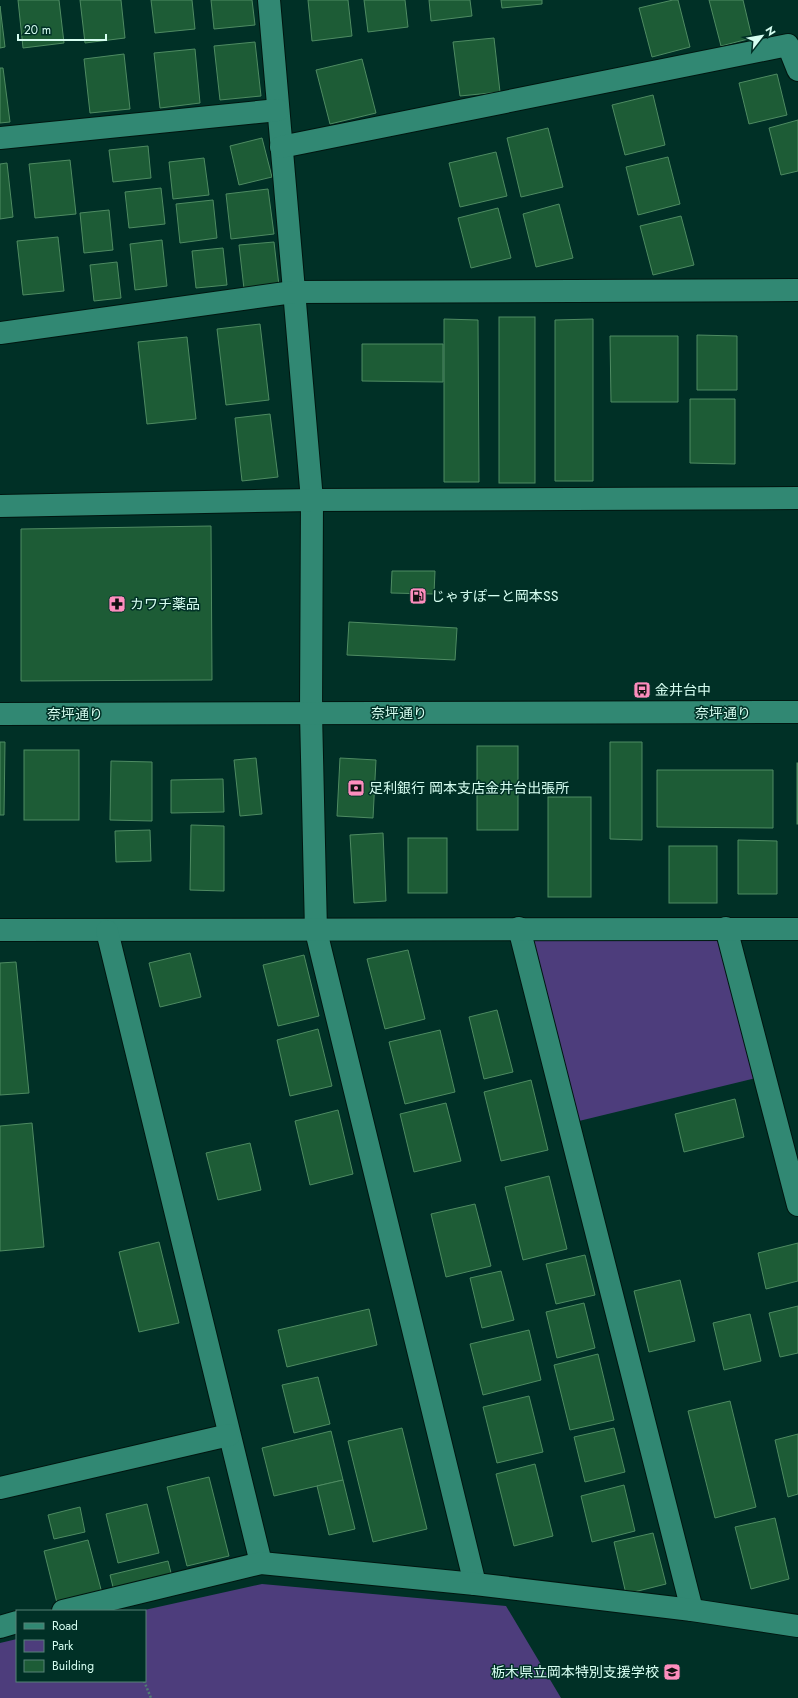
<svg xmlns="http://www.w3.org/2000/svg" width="798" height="1698" viewBox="0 0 798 1698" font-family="Jost,'Noto Sans JP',sans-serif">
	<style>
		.green { fill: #4d3d7c }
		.building { fill: #1d5c36; stroke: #4e8b62 }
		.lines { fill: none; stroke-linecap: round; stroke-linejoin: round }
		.minor-casing { stroke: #001610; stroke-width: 24 }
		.path { stroke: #507d72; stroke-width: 2.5; stroke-dasharray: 2 2; stroke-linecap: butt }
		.minor { stroke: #318873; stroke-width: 22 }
		.labels { text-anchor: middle; stroke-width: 3; stroke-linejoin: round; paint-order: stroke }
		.poi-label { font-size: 14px; fill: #d6fef1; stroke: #003026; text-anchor: start }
		.street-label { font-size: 14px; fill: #d6fef1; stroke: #003026 }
	</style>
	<rect width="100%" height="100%" fill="#003026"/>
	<!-- green -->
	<g class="green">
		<path d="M 719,937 L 756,1078 L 579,1121 L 532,938 Z"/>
		<path d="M 262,1584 L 506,1606 L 561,1698 L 0,1698 L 0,1643 L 17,1639 L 17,1681 L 145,1681 L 145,1611 L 140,1611 Z"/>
	</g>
	<!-- building -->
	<g class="building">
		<path d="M 18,0 L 59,0 L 64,43 L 23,48 Z"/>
		<path d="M 80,0 L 121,0 L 125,38 L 85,43 Z"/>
		<path d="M 151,0 L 192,0 L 195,29 L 155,33 Z"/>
		<path d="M 211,0 L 252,0 L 255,25 L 214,29 Z"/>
		<path d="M 308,0 L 348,0 L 352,36 L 312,41 Z"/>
		<path d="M 364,0 L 405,0 L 408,27 L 368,32 Z"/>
		<path d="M 429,0 L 470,0 L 472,16 L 431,21 Z"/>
		<path d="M 501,0 L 542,0 L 542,4 L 502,8 Z"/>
		<path d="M 673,0 L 678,0 L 690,47 L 652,57 L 639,8 Z"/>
		<path d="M 709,0 L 743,0 L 752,38 L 721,46 Z"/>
		<path d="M 0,6 L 5,47 L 0,48 Z"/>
		<path d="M 494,38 L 500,92 L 460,96 L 453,42 Z"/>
		<path d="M 255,42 L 261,96 L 220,100 L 214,46 Z"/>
		<path d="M 195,49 L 200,103 L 160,108 L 154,53 Z"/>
		<path d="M 124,54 L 130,109 L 90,113 L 84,59 Z"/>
		<path d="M 362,59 L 376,113 L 330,124 L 316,70 Z"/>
		<path d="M 0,68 L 3,68 L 10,122 L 0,123 Z"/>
		<path d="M 777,74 L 787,115 L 749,124 L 739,83 Z"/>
		<path d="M 653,95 L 665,145 L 625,155 L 612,105 Z"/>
		<path d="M 798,120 L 798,171 L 781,175 L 769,128 Z"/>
		<path d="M 548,128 L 563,187 L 521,197 L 507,138 Z"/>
		<path d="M 262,138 L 272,177 L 239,185 L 230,146 Z"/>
		<path d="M 148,146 L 151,178 L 113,182 L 109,150 Z"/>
		<path d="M 496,152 L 507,196 L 460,207 L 449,163 Z"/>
		<path d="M 668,157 L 680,204 L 638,215 L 626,167 Z"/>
		<path d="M 204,158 L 209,195 L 173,199 L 169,162 Z"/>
		<path d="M 70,160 L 76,214 L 35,218 L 29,164 Z"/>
		<path d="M 7,163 L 13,217 L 0,219 L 0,164 Z"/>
		<path d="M 161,188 L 165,224 L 129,228 L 125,192 Z"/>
		<path d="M 268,189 L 274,234 L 231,239 L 226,194 Z"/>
		<path d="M 213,200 L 217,238 L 180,243 L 176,204 Z"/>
		<path d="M 559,204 L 573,258 L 536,267 L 523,214 Z"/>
		<path d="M 498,208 L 511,258 L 471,268 L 458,218 Z"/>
		<path d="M 109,210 L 113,250 L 84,253 L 80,213 Z"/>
		<path d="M 681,216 L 694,265 L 653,275 L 640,226 Z"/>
		<path d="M 58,237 L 64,291 L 23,295 L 17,241 Z"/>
		<path d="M 162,240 L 167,286 L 135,290 L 130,244 Z"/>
		<path d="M 274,242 L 279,286 L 244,289 L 239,245 Z"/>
		<path d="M 223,248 L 227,285 L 196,288 L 192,251 Z"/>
		<path d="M 117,262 L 121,298 L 94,301 L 90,265 Z"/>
		<rect x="499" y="317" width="36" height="166"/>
		<path d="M 444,319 L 478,320 L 479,482 L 444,482 Z"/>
		<path d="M 593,319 L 593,481 L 555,481 L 555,320 Z"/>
		<path d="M 260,324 L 269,400 L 226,405 L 217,329 Z"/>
		<path d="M 697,335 L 737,336 L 737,390 L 697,390 Z"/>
		<path d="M 610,336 L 678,336 L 678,402 L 611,402 Z"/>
		<path d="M 187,337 L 196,419 L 147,424 L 138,342 Z"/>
		<path d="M 362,344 L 443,344 L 443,382 L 362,381 Z"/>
		<path d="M 690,399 L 735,399 L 735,464 L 690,463 Z"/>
		<path d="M 270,414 L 278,477 L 242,481 L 235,418 Z"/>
		<path d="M 211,526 L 212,680 L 21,681 L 21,529 Z"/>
		<path d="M 392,571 L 435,571 L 434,594 L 391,593 Z"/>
		<path d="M 349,622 L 457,628 L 455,660 L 347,655 Z"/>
		<path d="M 0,742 L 5,742 L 4,815 L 0,815 Z"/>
		<path d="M 610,742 L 642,742 L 642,840 L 610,839 Z"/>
		<rect x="477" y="746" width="41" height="84"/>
		<rect x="24" y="750" width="55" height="70"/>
		<path d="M 256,758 L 262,814 L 240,816 L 234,760 Z"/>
		<path d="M 340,758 L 376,760 L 373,818 L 337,816 Z"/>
		<path d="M 111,761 L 152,762 L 152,821 L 110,820 Z"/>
		<rect x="797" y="763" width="1" height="61"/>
		<path d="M 657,770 L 773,770 L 773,828 L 657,827 Z"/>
		<path d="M 223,779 L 224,812 L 171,813 L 171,780 Z"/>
		<rect x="548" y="797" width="43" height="100"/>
		<path d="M 191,825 L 224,826 L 224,891 L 190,890 Z"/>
		<path d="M 150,830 L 151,861 L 116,862 L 115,831 Z"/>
		<path d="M 383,833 L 386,901 L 354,903 L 350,835 Z"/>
		<rect x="408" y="838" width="39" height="55"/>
		<path d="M 738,840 L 777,841 L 777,894 L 738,894 Z"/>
		<rect x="669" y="846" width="48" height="57"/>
		<path d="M 408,950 L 425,1019 L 385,1029 L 367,959 Z"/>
		<path d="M 190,953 L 201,997 L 160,1007 L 149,963 Z"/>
		<path d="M 304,955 L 319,1016 L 278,1026 L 263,965 Z"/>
		<path d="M 16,962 L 29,1093 L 0,1095 L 0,963 Z"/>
		<path d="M 497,1010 L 513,1072 L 484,1079 L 469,1017 Z"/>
		<path d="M 318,1029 L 332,1086 L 290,1096 L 277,1040 Z"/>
		<path d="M 440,1030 L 455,1092 L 405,1104 L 389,1042 Z"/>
		<path d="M 531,1080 L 548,1150 L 501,1161 L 484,1092 Z"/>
		<path d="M 735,1099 L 744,1137 L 684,1152 L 675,1114 Z"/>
		<path d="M 446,1103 L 461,1161 L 414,1172 L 400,1114 Z"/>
		<path d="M 338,1110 L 353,1174 L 310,1185 L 295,1121 Z"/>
		<path d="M 32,1123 L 44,1247 L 0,1251 L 0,1126 Z"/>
		<path d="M 250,1143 L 261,1190 L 218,1200 L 206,1153 Z"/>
		<path d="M 549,1176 L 567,1249 L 523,1260 L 505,1187 Z"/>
		<path d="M 475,1204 L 491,1266 L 446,1277 L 431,1214 Z"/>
		<path d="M 159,1242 L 179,1323 L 139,1332 L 119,1252 Z"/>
		<path d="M 798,1243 L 798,1281 L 766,1289 L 758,1253 Z"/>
		<path d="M 585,1255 L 595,1295 L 556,1304 L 546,1264 Z"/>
		<path d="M 501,1271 L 514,1320 L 482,1328 L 470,1278 Z"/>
		<path d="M 680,1280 L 695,1341 L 649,1352 L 634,1291 Z"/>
		<path d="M 584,1303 L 595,1348 L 557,1358 L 546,1312 Z"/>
		<path d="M 798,1306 L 798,1353 L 780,1357 L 769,1313 Z"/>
		<path d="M 369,1309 L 377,1345 L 287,1367 L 278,1330 Z"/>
		<path d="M 750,1314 L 761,1361 L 724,1370 L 713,1323 Z"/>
		<path d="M 529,1330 L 541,1380 L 483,1395 L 470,1344 Z"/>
		<path d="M 598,1354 L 614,1420 L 570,1430 L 554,1365 Z"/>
		<path d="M 318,1377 L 330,1424 L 294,1433 L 282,1385 Z"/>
		<path d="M 529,1396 L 543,1452 L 497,1463 L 483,1407 Z"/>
		<path d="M 730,1401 L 756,1507 L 715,1518 L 688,1411 Z"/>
		<path d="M 402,1428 L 427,1529 L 373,1542 L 348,1441 Z"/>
		<path d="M 614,1428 L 625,1472 L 585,1482 L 574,1437 Z"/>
		<path d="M 331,1431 L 343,1480 L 274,1496 L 262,1448 Z"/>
		<path d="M 798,1434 L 798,1494 L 788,1497 L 775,1440 Z"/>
		<path d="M 535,1464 L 553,1536 L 514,1546 L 496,1474 Z"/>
		<path d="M 209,1477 L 229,1556 L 187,1566 L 167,1487 Z"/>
		<path d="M 343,1480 L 355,1529 L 329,1535 L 317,1486 Z"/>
		<path d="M 624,1485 L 635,1531 L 592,1542 L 581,1496 Z"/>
		<path d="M 147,1504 L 159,1553 L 118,1563 L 106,1514 Z"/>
		<path d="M 80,1507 L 85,1532 L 54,1539 L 48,1515 Z"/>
		<path d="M 775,1518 L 789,1579 L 751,1589 L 735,1527 Z"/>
		<path d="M 653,1533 L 666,1584 L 626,1594 L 614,1542 Z"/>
		<path d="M 88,1540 L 103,1597 L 58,1607 L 44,1551 Z"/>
		<path d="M 168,1561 L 173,1581 L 115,1595 L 110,1575 Z"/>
	</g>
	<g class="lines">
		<!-- minor casing -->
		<g class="minor-casing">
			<g id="minor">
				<path d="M 269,0 L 312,500 L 311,713 L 316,931 L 475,1584"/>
				<path d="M 0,138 L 278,110"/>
				<path d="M 281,147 L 788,45 L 798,70"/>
				<path d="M 0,333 L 293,292 L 798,290"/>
				<path d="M 0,506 L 312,500 L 798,498"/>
				<path d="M 0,714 L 798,712"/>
				<path d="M 519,928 L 692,1610"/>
				<path d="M 726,928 L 798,1205"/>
				<path d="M 0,930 L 798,929"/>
				<path d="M 107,931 L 261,1563"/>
				<path d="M 0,1488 L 229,1435"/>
				<path d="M 63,1611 L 261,1563 L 475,1584 L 692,1610 L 798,1626"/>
				<path d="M 0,1627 L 17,1622"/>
			</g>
		</g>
		<!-- path -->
		<path class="path" d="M 144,1681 L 151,1698"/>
		<!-- minor -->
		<use href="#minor" class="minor"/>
	</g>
	<!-- icons -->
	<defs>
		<g id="fuel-square" transform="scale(0.9)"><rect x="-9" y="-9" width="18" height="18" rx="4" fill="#fd8ebe" stroke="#003026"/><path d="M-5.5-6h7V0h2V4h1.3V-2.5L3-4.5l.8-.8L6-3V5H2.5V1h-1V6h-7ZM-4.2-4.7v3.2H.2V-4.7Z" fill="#111"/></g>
		<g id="pharmacy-square" transform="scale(0.9)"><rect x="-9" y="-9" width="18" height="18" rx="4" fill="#fd8ebe" stroke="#003026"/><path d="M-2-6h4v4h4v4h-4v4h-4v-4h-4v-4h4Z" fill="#111"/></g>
		<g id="bus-square" transform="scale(0.9)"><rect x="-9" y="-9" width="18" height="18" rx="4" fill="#fd8ebe" stroke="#003026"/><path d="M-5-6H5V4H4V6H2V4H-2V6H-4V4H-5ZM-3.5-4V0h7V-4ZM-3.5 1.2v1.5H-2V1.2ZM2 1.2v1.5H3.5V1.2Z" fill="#111"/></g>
		<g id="bank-square" transform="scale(0.9)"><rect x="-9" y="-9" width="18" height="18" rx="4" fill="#fd8ebe" stroke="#003026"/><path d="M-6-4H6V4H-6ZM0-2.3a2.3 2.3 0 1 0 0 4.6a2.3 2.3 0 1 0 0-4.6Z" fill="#111"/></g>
		<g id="school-square" transform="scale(0.9)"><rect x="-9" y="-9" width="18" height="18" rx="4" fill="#fd8ebe" stroke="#003026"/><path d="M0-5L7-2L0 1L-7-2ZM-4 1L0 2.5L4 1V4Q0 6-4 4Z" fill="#111"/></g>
	</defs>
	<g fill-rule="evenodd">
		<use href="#fuel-square" x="418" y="596"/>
		<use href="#pharmacy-square" x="117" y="604"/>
		<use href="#bus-square" x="642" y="690"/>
		<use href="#bank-square" x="356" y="788"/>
		<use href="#school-square" x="672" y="1672"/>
	</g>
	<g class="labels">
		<!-- poi labels -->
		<g class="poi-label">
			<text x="431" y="601">じゃすぽーと岡本SS</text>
			<text x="130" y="609">カワチ薬品</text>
			<text x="655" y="695">金井台中</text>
			<text x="369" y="793">足利銀行 岡本支店金井台出張所</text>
			<text x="659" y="1677" text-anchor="end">栃木県立岡本特別支援学校</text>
		</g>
		<!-- street labels -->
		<g class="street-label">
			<text x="399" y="718">奈坪通り</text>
			<text x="723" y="718">奈坪通り</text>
			<text x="75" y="719">奈坪通り</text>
		</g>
	</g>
	<!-- legend -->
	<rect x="16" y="1610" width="130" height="72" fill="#003026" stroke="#568277"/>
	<rect x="24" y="1623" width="20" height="6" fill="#318873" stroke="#568277"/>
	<text x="52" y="1630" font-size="12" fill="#d6fef1">Road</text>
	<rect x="24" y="1640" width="20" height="12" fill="#4d3d7c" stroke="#568277"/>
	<text x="52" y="1650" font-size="12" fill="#d6fef1">Park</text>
	<rect x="24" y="1660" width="20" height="12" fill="#1d5c36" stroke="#568277"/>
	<text x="52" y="1670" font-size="12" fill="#d6fef1">Building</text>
	<!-- north arrow -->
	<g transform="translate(762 36) rotate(59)" stroke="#003026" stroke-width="3" paint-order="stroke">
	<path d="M0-3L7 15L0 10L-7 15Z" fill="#d6fef1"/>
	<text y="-6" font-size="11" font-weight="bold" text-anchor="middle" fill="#d6fef1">N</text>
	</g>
	<!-- scale -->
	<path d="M18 34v6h88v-6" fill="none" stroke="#d6fef1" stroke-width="2"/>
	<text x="24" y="34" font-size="12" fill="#d6fef1" stroke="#003026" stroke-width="3" paint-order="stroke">20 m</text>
</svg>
